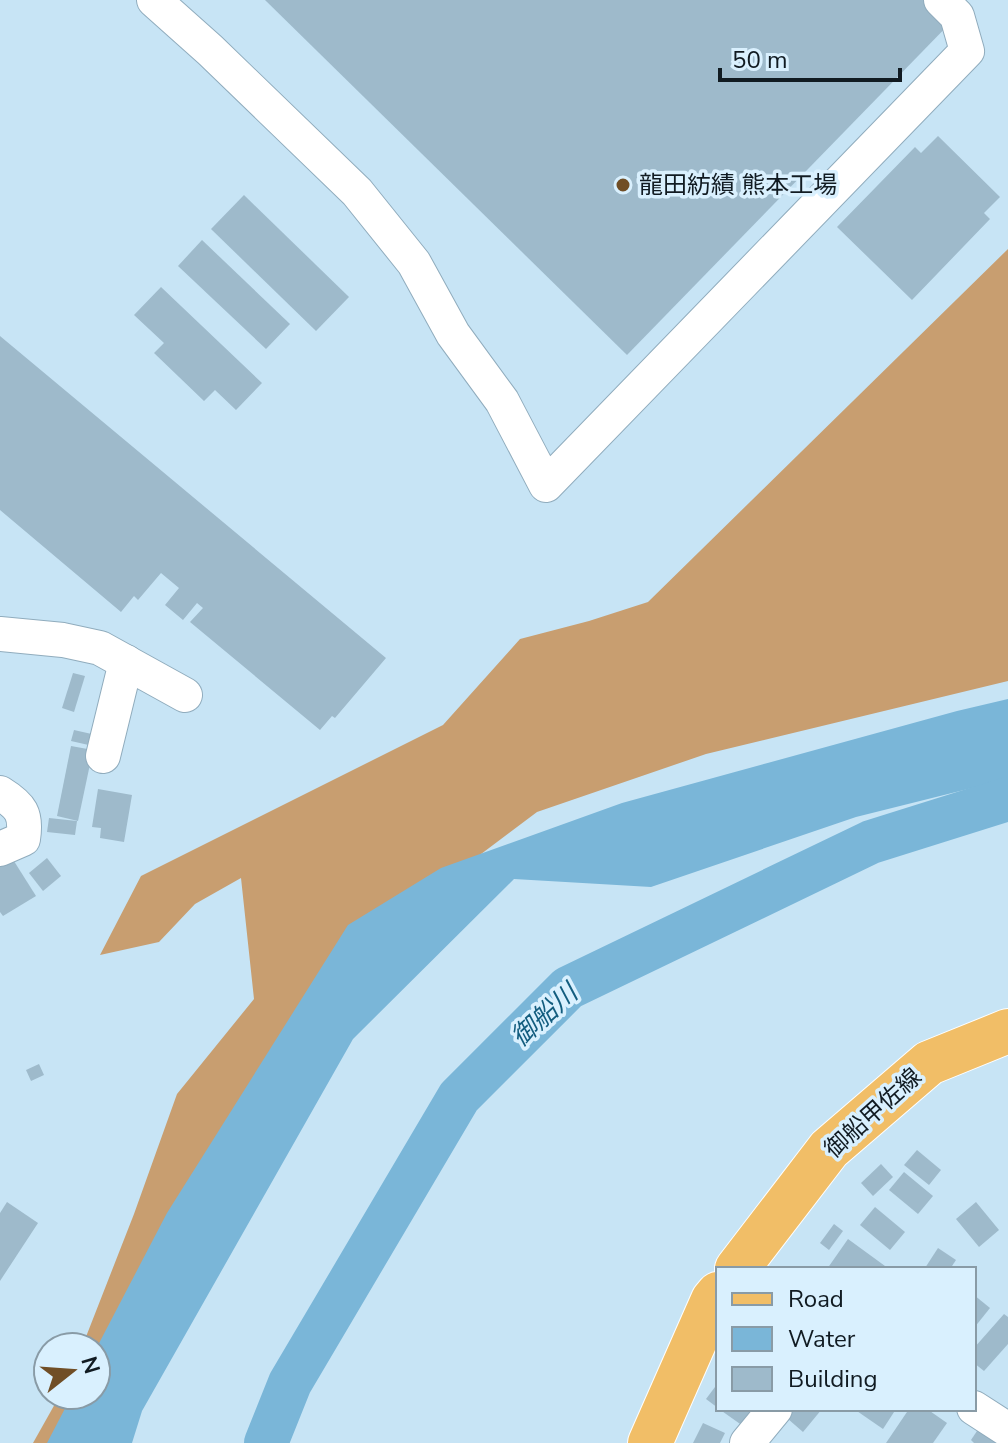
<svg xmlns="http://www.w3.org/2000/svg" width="1008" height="1443" viewBox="0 0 1008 1443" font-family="'Nunito Sans','Noto Sans JP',sans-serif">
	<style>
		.forest { fill: #c89e70 }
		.water { fill: #7ab6d8 }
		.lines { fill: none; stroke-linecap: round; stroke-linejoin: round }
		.river { stroke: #7ab6d8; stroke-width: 44 }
		.building { fill: #9ebacb }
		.minor-casing { stroke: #90acbd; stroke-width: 36 }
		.major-casing { stroke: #fff; stroke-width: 46 }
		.minor { stroke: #fff; stroke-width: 34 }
		.major { stroke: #f1be67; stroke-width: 44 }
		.poi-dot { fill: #704e26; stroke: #d9f0fe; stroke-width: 3 }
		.labels { text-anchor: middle; stroke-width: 7; stroke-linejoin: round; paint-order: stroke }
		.poi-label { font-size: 24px; fill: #111b22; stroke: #d9f0fe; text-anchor: start }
		.street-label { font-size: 24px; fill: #111b22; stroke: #d9f0fe }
		.water-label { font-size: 26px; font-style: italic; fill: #135d7f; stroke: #d9f0fe }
	</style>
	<rect width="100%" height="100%" fill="#c7e4f5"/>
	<!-- forest -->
	<path class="forest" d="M 1008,249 L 1008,681 L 706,754 L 537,812 L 360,945 L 98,1443 L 33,1443 L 60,1395 L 96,1395 L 96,1347 L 82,1347 L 134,1214 L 177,1094 L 254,999 L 241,878 L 195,904 L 159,942 L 100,955 L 141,876 L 443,725 L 520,639 L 589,621 L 648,602 Z"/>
	<!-- water -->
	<path class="water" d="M 1008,699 L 1008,779 L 856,817 L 651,887 L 514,879 L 353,1039 L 142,1411 L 132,1443 L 47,1443 L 72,1395 L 96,1395 L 96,1349 L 167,1213 L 348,925 L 441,868 L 622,803 L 957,711 Z"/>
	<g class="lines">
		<!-- river -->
		<path class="river" d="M 266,1443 L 290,1383 L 459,1097 L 568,988 L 871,842 L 1008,799"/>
	</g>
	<!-- building -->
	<g class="building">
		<path d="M 265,0 L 941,0 L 957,16 L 627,355 Z"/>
		<path d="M 938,136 L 1000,197 L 984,213 L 990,219 L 912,300 L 837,227 L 915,147 L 921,153 Z"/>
		<path d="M 244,195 L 349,297 L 316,331 L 211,229 Z"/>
		<path d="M 202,240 L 290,324 L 266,349 L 178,266 Z"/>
		<path d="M 161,287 L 262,383 L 236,410 L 215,390 L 204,401 L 154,353 L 164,343 L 134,315 Z"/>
		<path d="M 0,336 L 386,658 L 335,718 L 332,716 L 320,730 L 190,622 L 203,608 L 197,603 L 183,620 L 165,605 L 179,588 L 161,573 L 138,600 L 134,596 L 121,612 L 0,510 Z"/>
		<path d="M 73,673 L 85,676 L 74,712 L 62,708 Z"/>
		<path d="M 74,730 L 96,735 L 93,746 L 71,741 Z"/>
		<path d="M 71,746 L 93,750 L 78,821 L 57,816 Z"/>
		<path d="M 98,789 L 132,795 L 124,842 L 100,838 L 101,828 L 92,827 Z"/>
		<path d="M 49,818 L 77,821 L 75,835 L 47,832 Z"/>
		<path d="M 12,858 L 36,896 L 3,916 L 0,912 L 0,865 Z"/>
		<path d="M 47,858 L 61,876 L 43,891 L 29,873 Z"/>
		<path d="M 39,1064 L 44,1075 L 31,1081 L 26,1070 Z"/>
		<path d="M 917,1150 L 941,1170 L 929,1185 L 904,1165 Z"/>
		<path d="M 881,1164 L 893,1177 L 873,1196 L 861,1183 Z"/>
		<path d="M 904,1172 L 933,1196 L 918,1214 L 889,1190 Z"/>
		<path d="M 7,1202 L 38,1223 L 0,1281 L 0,1213 Z"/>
		<path d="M 976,1202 L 999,1230 L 979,1247 L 956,1219 Z"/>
		<path d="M 875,1207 L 905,1232 L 890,1250 L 860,1225 Z"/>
		<path d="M 834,1224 L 843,1231 L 829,1250 L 820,1243 Z"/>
		<path d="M 848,1239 L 885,1266 L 890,1269 L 827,1269 Z"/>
		<path d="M 938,1248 L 956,1260 L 950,1269 L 925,1268 Z"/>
		<path d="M 974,1295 L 990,1308 L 974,1328 Z"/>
		<path d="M 1004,1314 L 1008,1317 L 1008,1344 L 984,1371 L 974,1363 L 974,1348 Z"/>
		<path d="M 718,1383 L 718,1408 L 706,1399 Z"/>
		<path d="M 719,1409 L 755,1409 L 743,1426 Z"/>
		<path d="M 782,1409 L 822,1409 L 803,1432 L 780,1412 Z"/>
		<path d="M 854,1409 L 896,1409 L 883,1429 Z"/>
		<path d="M 909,1409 L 927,1409 L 947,1423 L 933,1443 L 886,1443 Z"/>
		<path d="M 703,1423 L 725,1433 L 720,1443 L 693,1443 Z"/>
		<path d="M 979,1428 L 1002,1443 L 974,1443 L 971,1440 Z"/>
	</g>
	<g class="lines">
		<!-- minor casing -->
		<g class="minor-casing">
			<g id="minor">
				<path d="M 154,0 L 210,50 L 357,192 L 414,263 L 453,334 L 502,401 L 546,485 L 967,51 L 957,16 L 941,0"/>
				<path d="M 0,634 L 63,640 L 100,648 L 185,695"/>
				<path d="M 103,756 L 126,662"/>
				<path d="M 0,793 C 21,806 27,814 23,839 L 0,849"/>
				<path d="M 974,1408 L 1008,1430"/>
				<path d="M 747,1443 L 775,1409"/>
			</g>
		</g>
		<!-- major casing -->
		<g class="major-casing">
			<g id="major">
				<path d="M 737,1269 L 829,1149 L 929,1063 L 1008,1031"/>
				<path d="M 650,1443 L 713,1300 L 718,1294"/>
			</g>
		</g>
		<!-- minor -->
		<use href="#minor" class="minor"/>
		<!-- major -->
		<use href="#major" class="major"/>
	</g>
	<!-- markers -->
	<circle class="poi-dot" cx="623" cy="185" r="8"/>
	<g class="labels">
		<!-- poi labels -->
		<g class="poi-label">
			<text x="639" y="193">龍田紡績 熊本工場</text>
		</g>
		<!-- street labels -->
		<g class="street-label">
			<text transform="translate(873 1113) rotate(-42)" y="8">御船甲佐線</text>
		</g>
		<!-- water labels -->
		<g class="water-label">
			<text transform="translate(544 1015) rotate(-42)" y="9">御船川</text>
		</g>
	</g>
	<!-- legend -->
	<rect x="716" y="1267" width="260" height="144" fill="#d9f0fe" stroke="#899ba6" stroke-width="2"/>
	<rect x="732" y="1293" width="40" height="12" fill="#f1be67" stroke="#899ba6" stroke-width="2"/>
	<text x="788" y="1307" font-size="24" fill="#111b22">Road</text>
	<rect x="732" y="1327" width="40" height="24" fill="#7ab6d8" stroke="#899ba6" stroke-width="2"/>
	<text x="788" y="1347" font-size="24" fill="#111b22">Water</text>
	<rect x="732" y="1367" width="40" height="24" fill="#9ebacb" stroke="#899ba6" stroke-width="2"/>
	<text x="788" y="1387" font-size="24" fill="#111b22">Building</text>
	<!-- north arrow -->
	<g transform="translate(72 1371) rotate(73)"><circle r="38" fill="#d9f0fe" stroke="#899ba6" stroke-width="2"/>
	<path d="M0-6L14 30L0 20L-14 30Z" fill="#704e26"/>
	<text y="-12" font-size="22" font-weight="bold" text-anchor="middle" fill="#111b22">N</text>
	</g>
	<!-- scale -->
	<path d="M720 68v12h180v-12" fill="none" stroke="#111b22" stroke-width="4"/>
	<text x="732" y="68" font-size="24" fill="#111b22" stroke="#d9f0fe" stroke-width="6" paint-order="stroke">50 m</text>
</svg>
